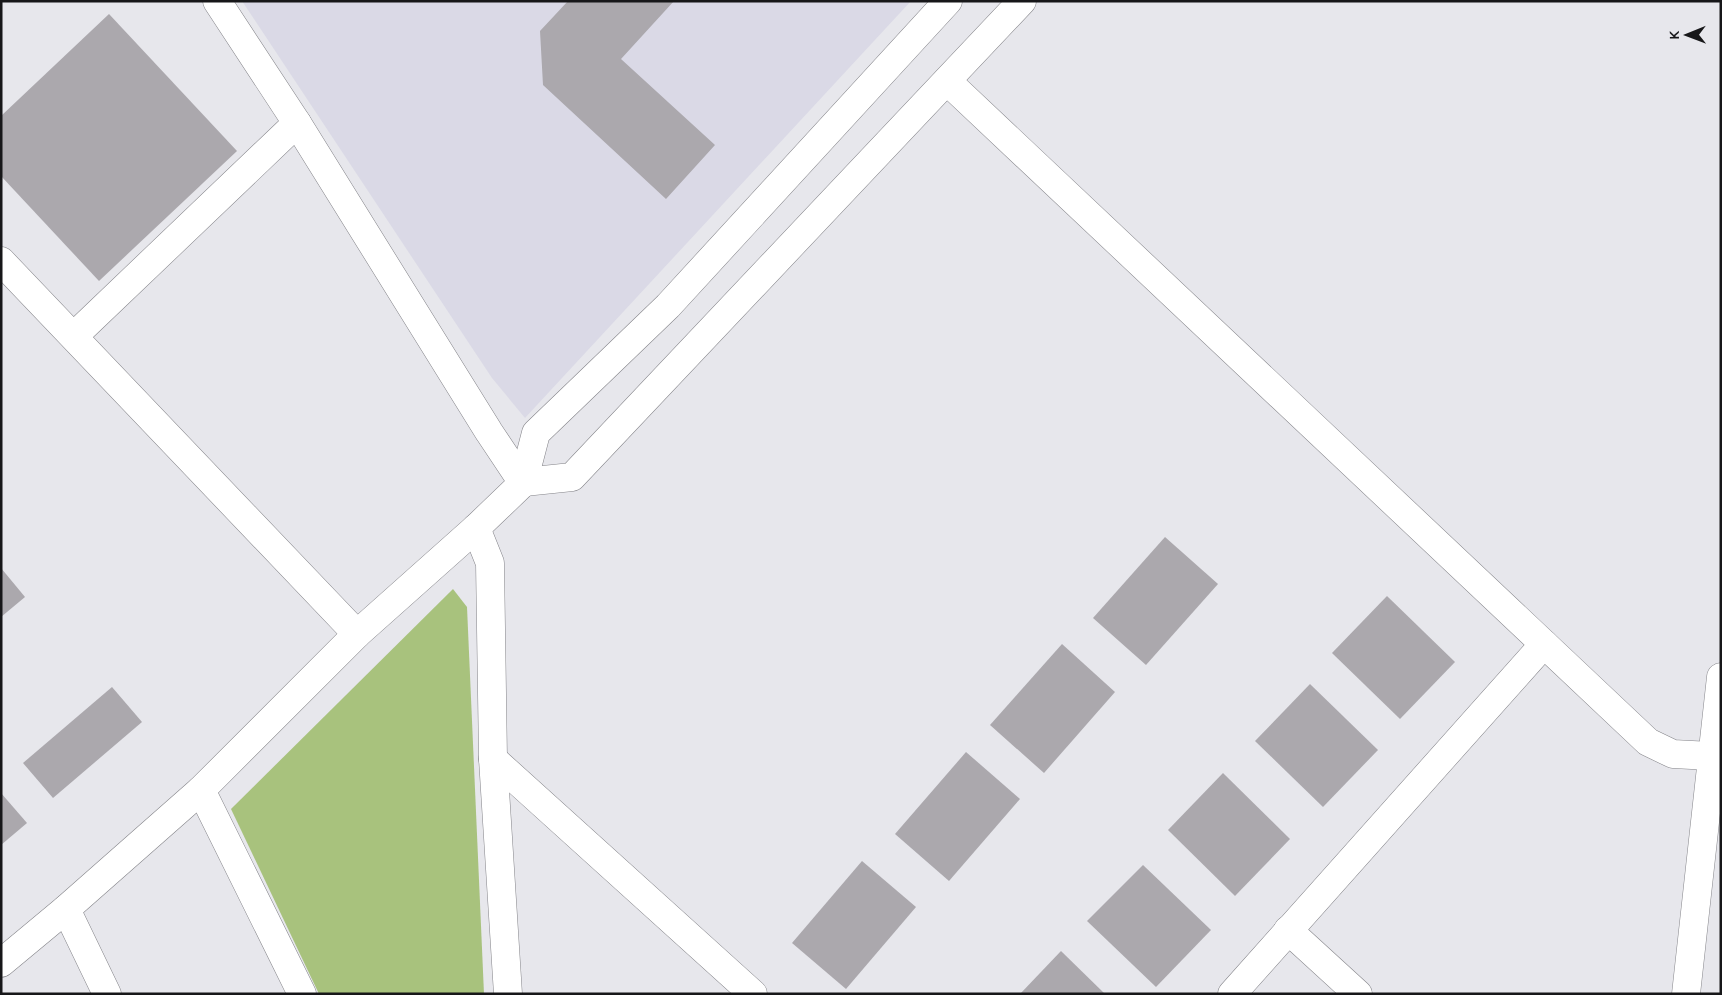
<svg xmlns="http://www.w3.org/2000/svg" width="1722" height="995" viewBox="0 0 1722 995" font-family="Karla,sans-serif">
	<style>
		.built { fill: #dad9e6 }
		.green { fill: #a8c27d }
		.building { fill: #aba8ad }
		.lines { fill: none; stroke-linecap: round; stroke-linejoin: round }
		.minor-casing { stroke: #848489; stroke-width: 29 }
		.minor { stroke: #fff; stroke-width: 28 }
	</style>
	<rect width="100%" height="100%" fill="#e7e7ec"/>
	<!-- built -->
	<path class="built" d="M 242,1 L 911,1 L 525,418 L 492,378 Z"/>
	<!-- green -->
	<path class="green" d="M 453,589 L 467,607 L 484,994 L 319,994 L 231,809 Z"/>
	<!-- building -->
	<g class="building">
		<path d="M 568,1 L 674,1 L 621,59 L 715,145 L 666,199 L 543,85 L 540,31 Z"/>
		<path d="M 109,14 L 237,151 L 99,281 L 1,176 L 1,116 Z"/>
		<path d="M 1165,537 L 1218,584 L 1146,665 L 1093,618 Z"/>
		<path d="M 1,568 L 25,597 L 1,617 Z"/>
		<path d="M 1387,596 L 1455,662 L 1400,719 L 1332,653 Z"/>
		<path d="M 1062,644 L 1115,692 L 1044,773 L 990,725 Z"/>
		<path d="M 1310,684 L 1378,750 L 1323,807 L 1255,741 Z"/>
		<path d="M 112,687 L 142,722 L 53,798 L 23,763 Z"/>
		<path d="M 966,752 L 1020,799 L 949,881 L 895,834 Z"/>
		<path d="M 1223,773 L 1290,839 L 1235,896 L 1168,830 Z"/>
		<path d="M 1,793 L 27,823 L 1,845 Z"/>
		<path d="M 862,861 L 916,907 L 846,989 L 792,943 Z"/>
		<path d="M 1143,865 L 1211,930 L 1156,987 L 1087,921 Z"/>
		<path d="M 1061,951 L 1105,994 L 1020,994 Z"/>
	</g>
	<g class="lines">
		<!-- minor casing -->
		<g class="minor-casing">
			<g id="minor">
				<path d="M 217,1 L 297,123 L 489,432 L 523,483"/>
				<path d="M 947,81 L 1648,742 L 1673,754 L 1711,756"/>
				<path d="M 1,261 L 357,634"/>
				<path d="M 74,336 L 297,123"/>
				<path d="M 524,482 L 572,477 L 1022,1"/>
				<path d="M 476,528 L 490,563 L 493,759 L 508,994"/>
				<path d="M 493,759 L 753,994"/>
				<path d="M 201,790 L 302,994"/>
				<path d="M 66,909 L 107,994"/>
				<path d="M 1288,930 L 1358,994"/>
				<path d="M 1,963 L 66,909 L 201,790 L 357,634 L 476,528 L 523,483 L 536,433 L 668,306 L 948,1"/>
				<path d="M 1232,994 L 1544,644"/>
				<path d="M 1686,994 L 1721,677"/>
			</g>
		</g>
		<!-- minor -->
		<use href="#minor" class="minor"/>
	</g>
	<!-- border -->
	<rect width="1722" height="995" fill="none" stroke="#171719" stroke-width="5"/>
	<!-- north arrow -->
	<g transform="translate(1687 35) rotate(269)" stroke="#e7e7ec" stroke-width="4" paint-order="stroke">
	<path d="M0-4L9 19L0 12L-9 19Z" fill="#171719"/>
	<text y="-8" font-size="14" font-weight="bold" text-anchor="middle" fill="#171719">K</text>
	</g>
</svg>
